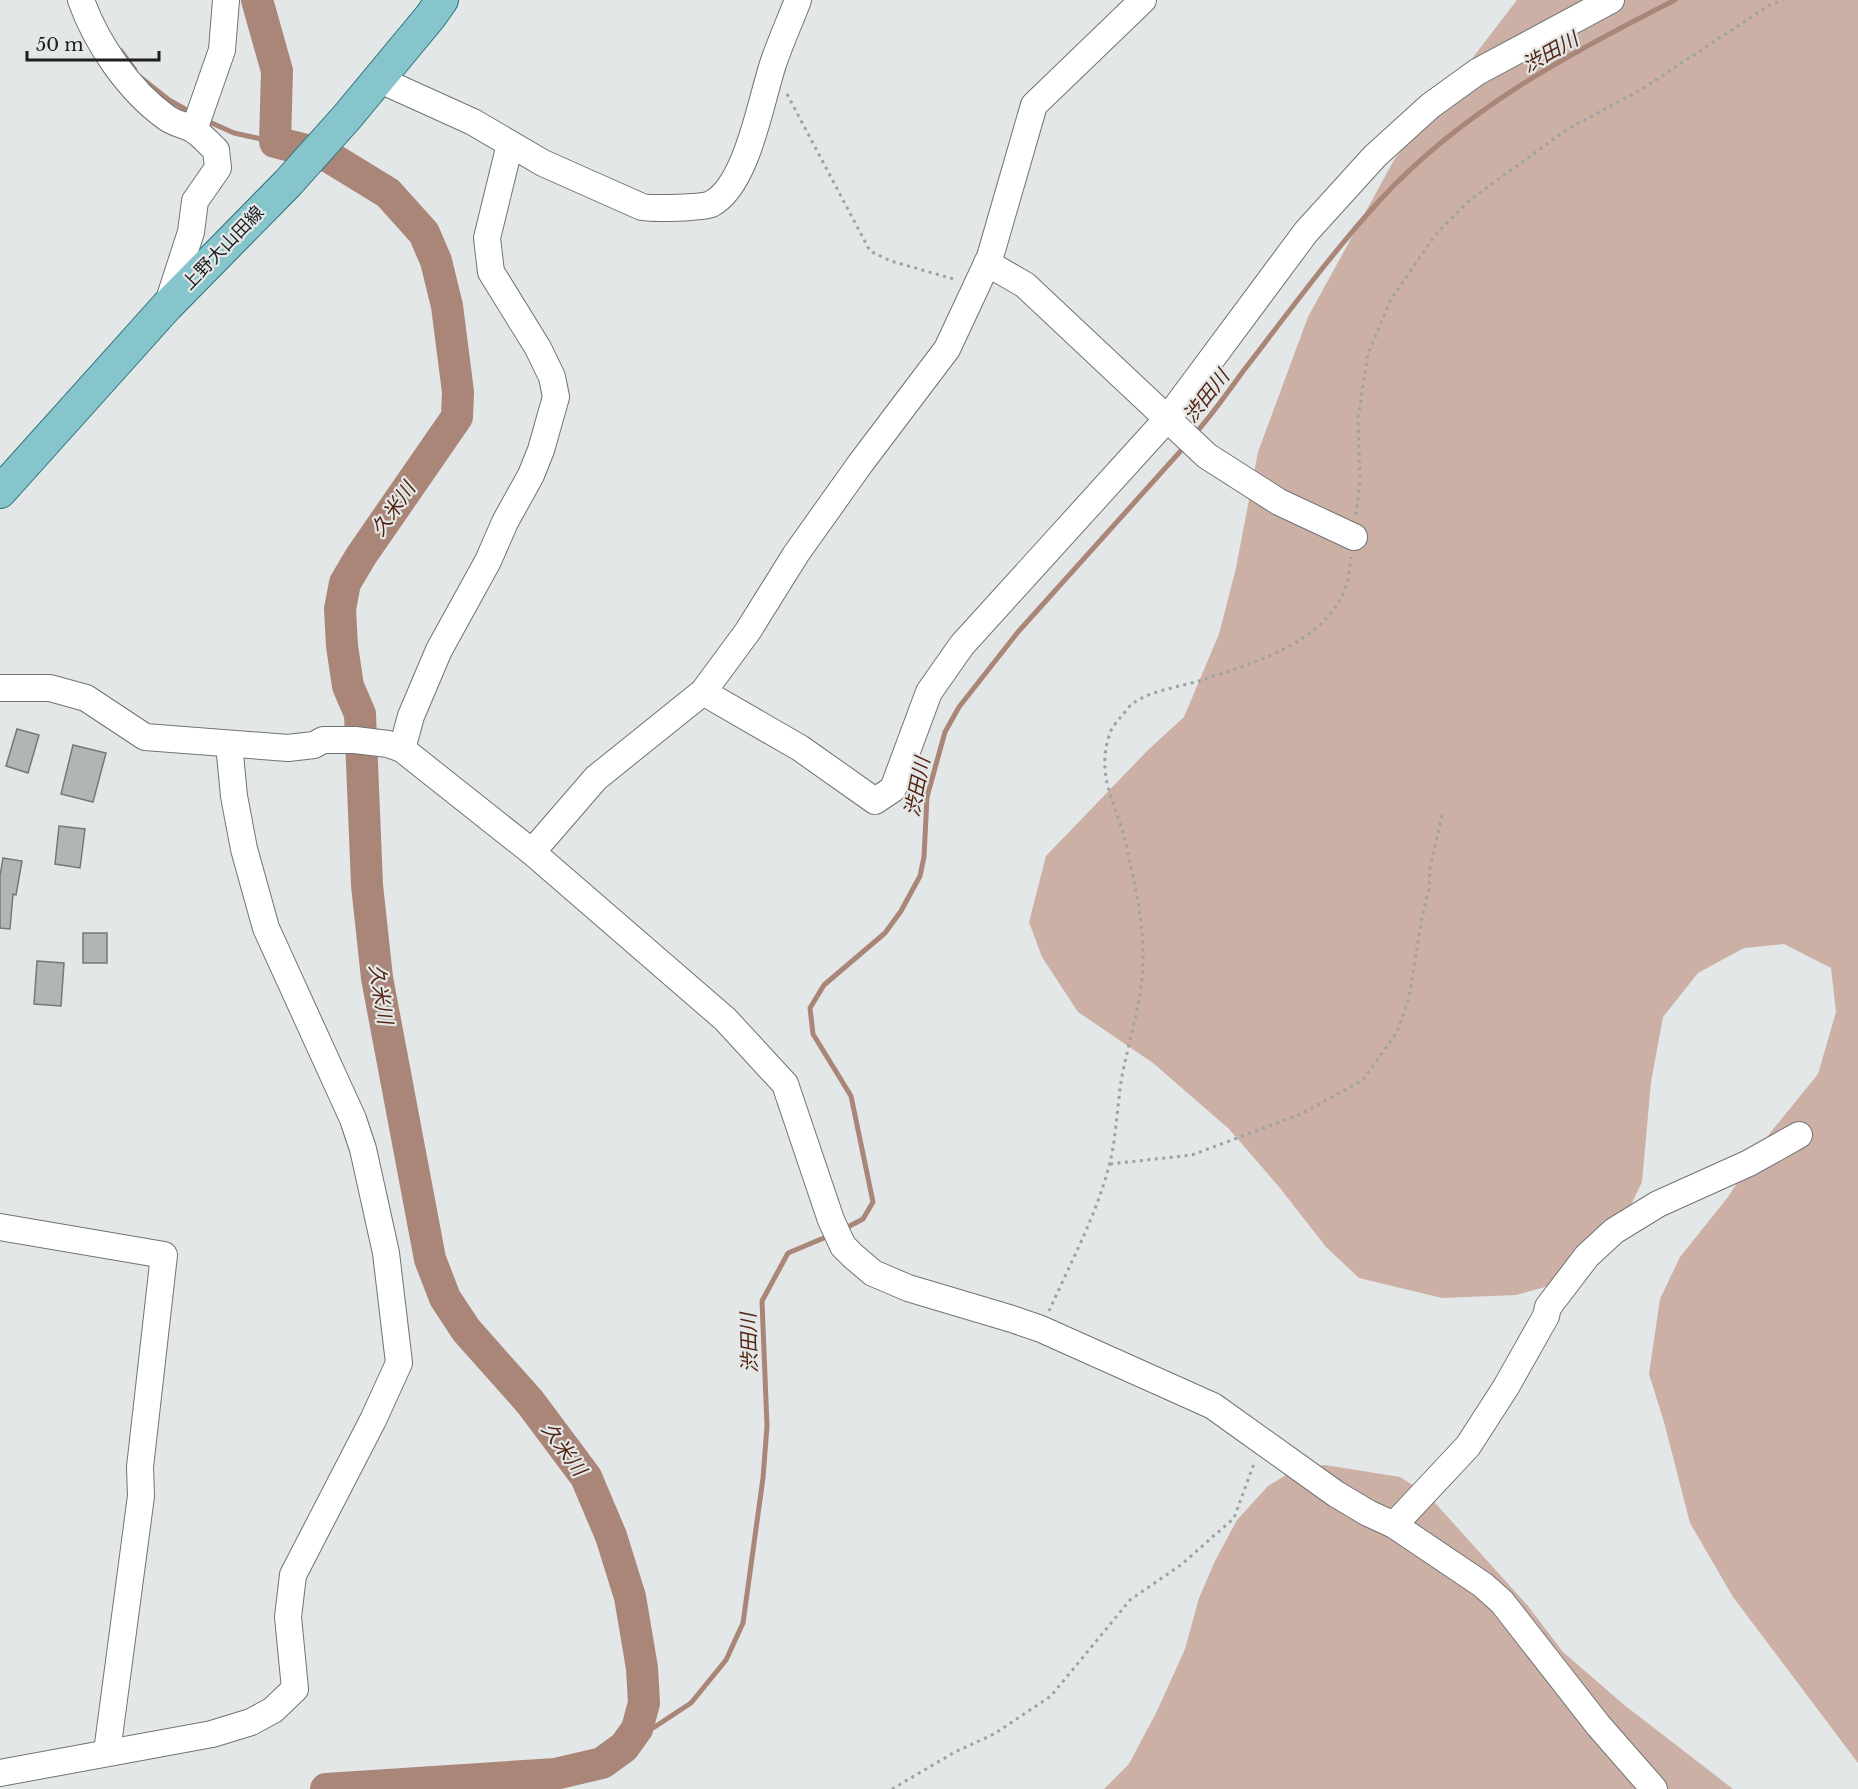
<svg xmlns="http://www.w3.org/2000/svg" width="1858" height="1789" viewBox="0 0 1858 1789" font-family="'Libre Baskerville','Noto Sans JP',serif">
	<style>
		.green { fill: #ccb0a5 }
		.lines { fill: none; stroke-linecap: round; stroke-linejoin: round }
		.stream { stroke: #aa8678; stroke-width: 5 }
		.river { stroke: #aa8678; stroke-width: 32 }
		.building { fill: #b2b5b6; stroke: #757878; stroke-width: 1.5 }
		.minor-casing { stroke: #707374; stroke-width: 28 }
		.major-casing { stroke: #2c7278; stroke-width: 34 }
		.path { stroke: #9fa2a2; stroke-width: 3; stroke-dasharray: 3 4.5; stroke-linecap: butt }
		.minor { stroke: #fff; stroke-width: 26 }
		.major { stroke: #85c5cb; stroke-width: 32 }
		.labels { text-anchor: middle; stroke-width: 4.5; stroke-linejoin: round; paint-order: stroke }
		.street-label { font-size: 18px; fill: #1d1f1f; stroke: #e3e7e7 }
		.water-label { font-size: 20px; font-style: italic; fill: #542410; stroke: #e3e7e7 }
	</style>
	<rect width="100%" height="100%" fill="#e3e7e7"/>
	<!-- green -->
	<g class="green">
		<path d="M 1517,0 L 1858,0 L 1858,1763 L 1733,1597 L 1690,1523 L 1664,1422 L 1649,1374 L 1660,1299 L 1680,1257 L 1728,1197 L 1770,1133 L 1818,1074 L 1836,1012 L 1831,968 L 1784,944 L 1744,948 L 1698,973 L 1663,1017 L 1651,1082 L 1642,1182 L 1614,1240 L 1574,1279 L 1516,1295 L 1442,1298 L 1359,1278 L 1326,1247 L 1280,1188 L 1229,1129 L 1153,1063 L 1078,1012 L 1042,957 L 1029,922 L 1046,856 L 1148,750 L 1184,717 L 1219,634 L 1236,568 L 1258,452 L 1308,317 L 1394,160 Z"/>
		<path d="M 1325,1465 L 1400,1477 L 1427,1494 L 1528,1606 L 1563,1652 L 1623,1704 L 1733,1789 L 1104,1789 L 1129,1764 L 1157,1711 L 1185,1649 L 1199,1598 L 1215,1561 L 1237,1520 L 1268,1486 L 1296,1469 Z"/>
	</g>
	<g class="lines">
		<!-- stream -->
		<g class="stream">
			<path d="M 121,51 L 135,70"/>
			<path d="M 140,77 L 169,100 L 192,113"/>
			<path d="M 205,120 L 234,133 L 275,142"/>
			<path d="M 1194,435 C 1211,416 1226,395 1241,374 C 1286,316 1330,255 1380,200 C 1462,111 1568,54 1675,0"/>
			<path d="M 842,1230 L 863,1219 L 873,1202 L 851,1096 L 813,1034 L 810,1008 L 824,985 L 885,933 L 901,911 L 920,876 L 924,857 L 927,797 L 945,732 L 959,707 L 1018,632 L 1186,445"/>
			<path d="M 637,1729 L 653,1728 L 691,1703 L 726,1660 L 743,1623 L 763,1478 L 767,1426 L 762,1301 L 788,1253 L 831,1235"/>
		</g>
		<!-- river -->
		<path class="river" d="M 257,0 L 277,71 L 275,142 L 326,155 L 388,193 L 424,233 L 436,261 L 447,306 L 458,392 L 457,417 L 361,556 L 345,583 L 340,609 L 342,646 L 348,686 L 360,714 L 367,885 L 377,978 L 430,1259 L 445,1298 L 466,1330 L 530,1402 L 586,1477 L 611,1536 L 630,1597 L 642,1668 L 644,1703 L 637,1729 L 624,1747 L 602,1763 L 555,1774 L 326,1789"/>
	</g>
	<!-- building -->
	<g class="building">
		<path d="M 17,729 L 39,735 L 28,773 L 6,766 Z"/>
		<path d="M 73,745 L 106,753 L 93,802 L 61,794 Z"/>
		<path d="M 59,826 L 85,829 L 80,868 L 55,864 Z"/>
		<path d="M 3,858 L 22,861 L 16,895 L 13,894 L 10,929 L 0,928 L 0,876 Z"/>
		<rect x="83" y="933" width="24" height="30"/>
		<path d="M 37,961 L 64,963 L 61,1006 L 34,1004 Z"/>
	</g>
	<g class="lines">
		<!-- minor casing -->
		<g class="minor-casing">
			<g id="minor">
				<path d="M 81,0 C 96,43 129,91 167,118 C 174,123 184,125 192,129 C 201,134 209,144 216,150 L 218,168 L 195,201 L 191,232 L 167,306"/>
				<path d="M 378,79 L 473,122 L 543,163 L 642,207 C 655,209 701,208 711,204 C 747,186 761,100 773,64 C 780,43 790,21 798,0"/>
				<path d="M 194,130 L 222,50 L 226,0"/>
				<path d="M 987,263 L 1025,285 L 1207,456 L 1279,502 L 1354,537"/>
				<path d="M 0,688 L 50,688 L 86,698 L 145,737 L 288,748 L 314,745 L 323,740 L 355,740 L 388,744 L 402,749 L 532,852 L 725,1019 L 785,1084 L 831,1220 L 843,1246 L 853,1256 L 873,1273 L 908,1288 L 1012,1319 L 1041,1329 L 1213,1406 L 1336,1494 L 1368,1513 L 1394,1525 L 1483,1585 L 1502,1602 L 1598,1725 L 1654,1789"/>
				<path d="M 703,692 L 800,748 L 875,801 L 893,789 L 929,692 L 962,645 L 1167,419 L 1306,232 L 1375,156 L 1430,106 L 1477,72 L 1611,0"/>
				<path d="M 402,749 L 411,716 L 439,650 L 488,561 L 505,522 L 531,475 L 541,450 L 556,397 L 552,377 L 538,348 L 491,272 L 487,238 L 510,144"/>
				<path d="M 532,852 L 596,778 L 703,692 L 748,631 L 796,554 L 860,464 L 947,349 L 990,257 L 1034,105 L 1143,0"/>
				<path d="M 0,1227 L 164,1255 L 140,1467 L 141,1496 L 107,1752"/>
				<path d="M 1394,1525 L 1468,1446 L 1506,1387 L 1546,1316 L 1548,1307 L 1587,1256 L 1614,1231 L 1658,1204 L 1749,1163 L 1799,1135"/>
				<path d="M 0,1773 L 212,1734 L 251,1722 L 273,1710 L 295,1689 L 288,1617 L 293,1575 L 373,1420 L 399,1363 L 386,1253 L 363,1149 L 353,1119 L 266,928 L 244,849 L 234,796 L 229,744"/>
			</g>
		</g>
		<!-- major casing -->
		<g class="major-casing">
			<path id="major" d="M 0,492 L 167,306 L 288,183 L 347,117 L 430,17 L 442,0"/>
		</g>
		<!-- path -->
		<g class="path">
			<path d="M 787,94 L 870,251 L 891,261 L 957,280"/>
			<path d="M 1356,515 L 1360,480 L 1358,418 L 1368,354 L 1391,299 L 1436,234 L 1470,200 L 1566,130 L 1642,89 L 1768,6 L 1783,0"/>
			<path d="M 1110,1164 L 1192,1155 L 1301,1114 L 1363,1080 L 1397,1032 L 1409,998 L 1421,922 L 1429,889 L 1430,869 L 1443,811"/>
			<path d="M 1049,1311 C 1070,1264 1098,1212 1110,1162 C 1118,1129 1117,1094 1125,1062 C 1133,1026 1144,990 1143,953 C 1143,917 1134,883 1127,848 C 1119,808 1094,778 1110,733 C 1112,727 1117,722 1120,718 C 1124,714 1128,707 1132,704 C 1151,690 1180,687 1202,680 C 1253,663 1323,644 1345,589 C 1349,580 1349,567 1351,557"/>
			<path d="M 892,1789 L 955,1752 L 994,1734 L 1051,1696 L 1130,1600 L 1182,1564 L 1234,1518 L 1255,1461"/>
		</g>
		<!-- minor -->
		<use href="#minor" class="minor"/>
		<!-- major -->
		<use href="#major" class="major"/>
	</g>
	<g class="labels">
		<!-- street labels -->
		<g class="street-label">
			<text transform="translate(223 248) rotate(-46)" y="6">上野大山田線</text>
		</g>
		<!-- water labels -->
		<g class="water-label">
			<text transform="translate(1550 52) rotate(-29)" y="7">渋田川</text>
			<text transform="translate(1206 396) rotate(-52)" y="7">渋田川</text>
			<text transform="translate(393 509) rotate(-55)" y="7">久米川</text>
			<text transform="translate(917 787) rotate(-79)" y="7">渋田川</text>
			<text transform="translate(381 994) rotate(81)" y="7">久米川</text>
			<text transform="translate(749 1343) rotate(-92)" y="7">渋田川</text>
			<text transform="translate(564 1449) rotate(54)" y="7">久米川</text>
		</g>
	</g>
	<!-- scale -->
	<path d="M27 51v9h132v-9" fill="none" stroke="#1d1f1f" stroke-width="3"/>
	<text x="36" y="51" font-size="18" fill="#1d1f1f" stroke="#e3e7e7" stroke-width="4.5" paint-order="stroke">50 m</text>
</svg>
